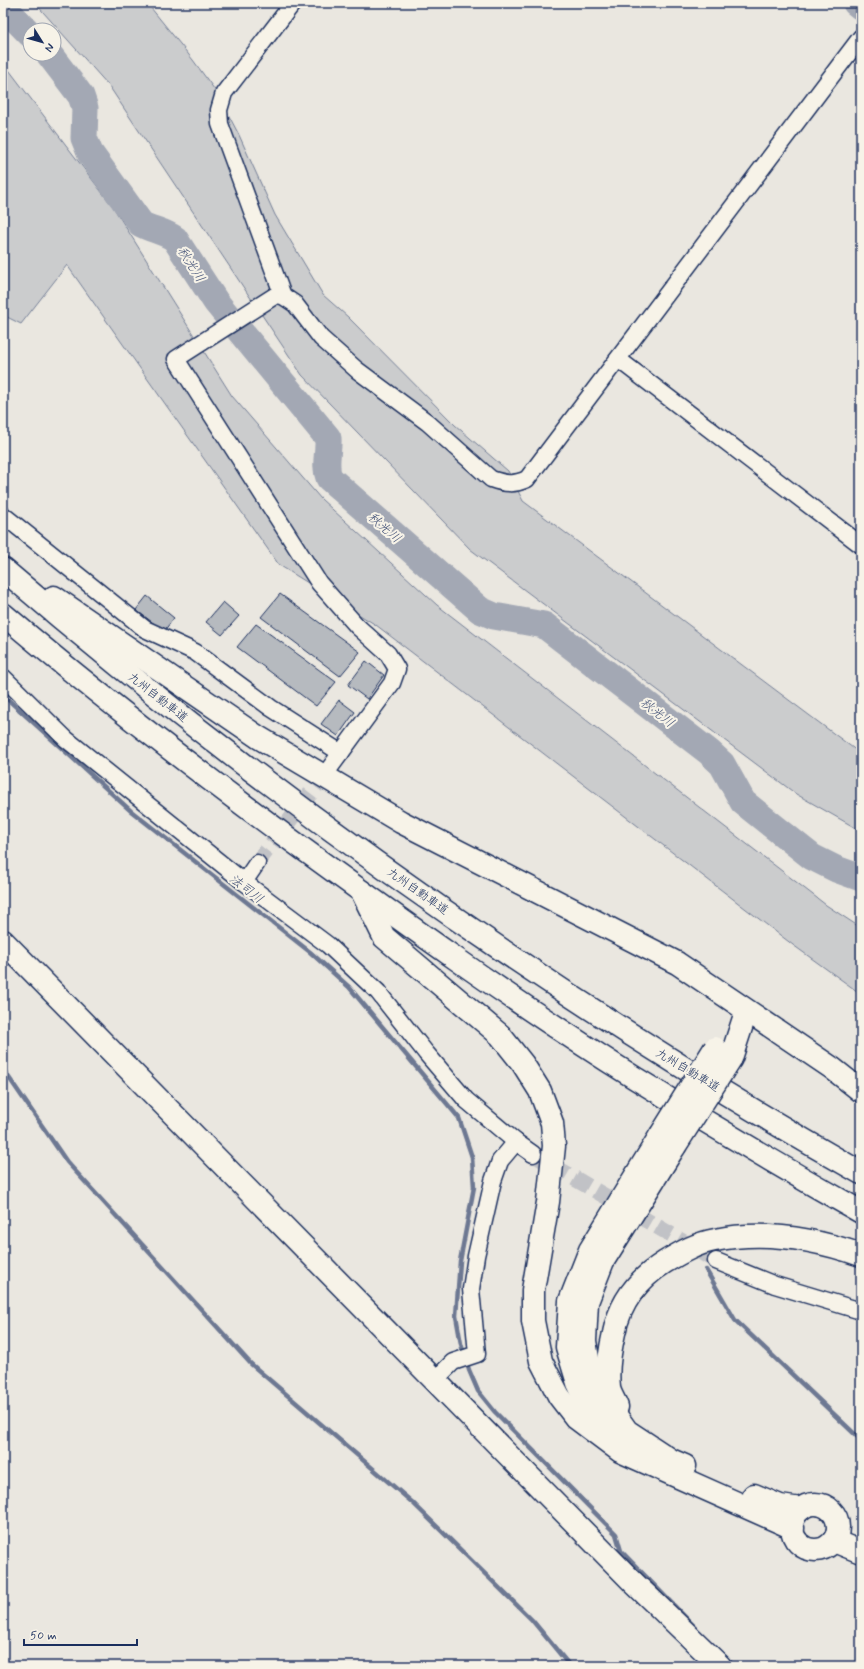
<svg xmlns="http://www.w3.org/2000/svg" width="864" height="1669" viewBox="0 0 864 1669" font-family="Mynerve,'Klee One',sans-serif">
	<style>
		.green { fill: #cbcccd; stroke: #737e96 }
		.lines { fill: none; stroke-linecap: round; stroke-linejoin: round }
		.stream { stroke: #6d7892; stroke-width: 4.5 }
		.river { stroke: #a3a8b4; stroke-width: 27 }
		.building { fill: #b6babf; stroke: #1b2f5e }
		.street-tunnel { stroke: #c1c2c6; stroke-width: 16; stroke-dasharray: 16 8; stroke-linecap: butt }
		.street-casing { stroke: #1b2f5e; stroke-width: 19 }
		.secondary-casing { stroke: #1b2f5e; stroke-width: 25 }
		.highway-casing { stroke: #1b2f5e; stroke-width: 25 }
		.street { stroke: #f7f3e8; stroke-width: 16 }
		.secondary { stroke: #f7f3e8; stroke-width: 22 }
		.highway { stroke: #f7f3e8; stroke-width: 22 }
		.highway-bridge-casing { stroke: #1b2f5e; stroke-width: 25; stroke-linecap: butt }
		.highway-bridge { stroke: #f7f3e8; stroke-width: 22 }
		.labels { text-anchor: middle; stroke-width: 4; stroke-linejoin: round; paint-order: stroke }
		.street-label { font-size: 12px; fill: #1b2f5e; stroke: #f7f3e8 }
		.water-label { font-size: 13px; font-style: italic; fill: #445378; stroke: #f7f3e8 }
	</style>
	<rect width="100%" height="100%" fill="#eae7e0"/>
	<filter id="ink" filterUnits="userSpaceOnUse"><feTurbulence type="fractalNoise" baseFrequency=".025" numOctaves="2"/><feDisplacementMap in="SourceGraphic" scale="8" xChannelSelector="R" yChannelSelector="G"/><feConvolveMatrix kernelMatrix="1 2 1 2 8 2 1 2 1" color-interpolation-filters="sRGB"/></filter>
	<g filter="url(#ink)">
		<!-- green -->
		<g class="green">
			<path d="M 35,3 L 147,3 L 193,60 L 217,93 L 239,135 L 275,215 L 323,295 L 348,317 L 455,425 L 508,471 L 523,501 L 861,754 L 861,831 L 796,794 L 470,549 L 302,375 L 109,86 Z"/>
			<path d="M 3,62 L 113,207 L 232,396 L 321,499 L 437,605 L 826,905 L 861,928 L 861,994 L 793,945 L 376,625 L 279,565 L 67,265 L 21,324 L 3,315 Z"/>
		</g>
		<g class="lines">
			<!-- stream -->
			<g class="stream">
				<path d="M 3,695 L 131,811 L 310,952 L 349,987 L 459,1118 L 472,1157 L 474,1187 L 460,1261 L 456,1316 L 461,1344 L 469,1370 L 478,1391 L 495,1412 L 616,1534 L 621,1551 L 696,1628"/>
				<path d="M 3,1069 L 67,1162 L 251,1364 L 413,1503 L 532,1620 L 570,1666"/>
				<path d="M 706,1270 L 735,1320 L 861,1440"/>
				<path d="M 727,1659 L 734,1666"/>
			</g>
			<!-- river -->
			<g class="river">
				<path d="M 856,3 L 861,7"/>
				<path d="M 3,6 L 30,34"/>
				<path d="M 49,54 L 81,96 L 85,108 L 84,138 L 90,153 L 141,224 C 152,230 164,231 175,239 L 216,302 L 328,438 C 329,452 324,465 329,478 L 480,610 L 494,616 L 544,625 L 709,752 L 722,764 L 743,802 L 812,857 L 836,869 L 861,878"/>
			</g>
		</g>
		<!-- building -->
		<g class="building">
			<path d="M 280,594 L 360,652 L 340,676 L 261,617 Z"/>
			<path d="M 147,596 L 174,618 L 164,631 L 136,610 Z"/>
			<path d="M 223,602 L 239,616 L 222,635 L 206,622 Z"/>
			<path d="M 256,624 L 336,682 L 316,706 L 237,647 Z"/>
			<path d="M 366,661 L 384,675 L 367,699 L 348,685 Z"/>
			<path d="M 339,700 L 355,712 L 338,736 L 321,724 Z"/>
		</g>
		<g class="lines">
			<!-- street-tunnel -->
			<g class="street-tunnel">
				<path d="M 257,863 L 329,769"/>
				<path d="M 533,1154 L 716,1261"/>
			</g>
			<!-- street casing -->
			<g class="street-casing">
				<g id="street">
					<path d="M 283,296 L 220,124 L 219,110 L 224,93 L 293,3"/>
					<path d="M 618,359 L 861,545"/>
					<path d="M 3,515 L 145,629 L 195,652 L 271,708 L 341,753"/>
					<path d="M 3,677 L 66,739 L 244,882 L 328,945 L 378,992 L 426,1053 L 466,1100 L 516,1142 L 533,1154"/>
					<path d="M 329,769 L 392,683 L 397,669 L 388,654 L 357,626 L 319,583 L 176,359 L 276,295 L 283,296 L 295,304 L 321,338 L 357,370 L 427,422 L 491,479 C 505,484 514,485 527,479 L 861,37"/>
					<path d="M 244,882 L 257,863"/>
					<path d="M 716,1261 L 775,1285 L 861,1311"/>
					<path d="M 435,1380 L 453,1362 L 477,1354 L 471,1289 L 476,1256 L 493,1181 L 500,1161 L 516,1142"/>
				</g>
			</g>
			<!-- secondary casing -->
			<g class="secondary-casing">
				<path id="secondary" d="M 3,941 L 633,1582 L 720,1666"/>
			</g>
			<!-- highway casing -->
			<g class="highway-casing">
				<g id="highway">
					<path d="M 3,569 C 268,797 557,1000 861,1173"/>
					<path d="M 54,597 L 258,737 L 401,822 L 677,963 L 832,1068 L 861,1091"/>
					<path d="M 3,614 C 94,692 188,764 284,835 C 399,919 515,1003 635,1078 C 709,1124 785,1169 861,1212"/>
					<path d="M 362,892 L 384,937 L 500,1035 L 523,1064 L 540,1091 L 552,1123 L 554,1146 L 548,1202 L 533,1290 L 533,1321 L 541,1361 L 559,1396 L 576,1418 L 620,1451 L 793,1528"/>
					<path d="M 731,1058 L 746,1012"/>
					<path d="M 675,1146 L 603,1261 L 587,1302 L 585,1341 L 592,1382 L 627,1431 L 671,1460 L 685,1466"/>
					<path d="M 617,1407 C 615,1401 610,1394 609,1388 C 607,1370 610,1350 614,1333 C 620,1303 638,1279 665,1262 C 680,1253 697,1243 715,1240 C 764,1230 815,1239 861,1255"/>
					<path d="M 612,1430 L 587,1402 L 578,1383 L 567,1347 L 570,1301 L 590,1250 L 660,1136"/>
					<path d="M 754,1495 L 780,1506 L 801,1509"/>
					<circle cx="815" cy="1527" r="23"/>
					<path d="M 834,1541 L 861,1552"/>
				</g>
			</g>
			<!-- street -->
			<use href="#street" class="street"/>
			<!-- secondary -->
			<use href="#secondary" class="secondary"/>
			<!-- highway -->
			<use href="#highway" class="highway"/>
			<!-- highway-bridge casing -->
			<g class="highway-bridge-casing">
				<g id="highway-bridge">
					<path d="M 660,1136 L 715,1048"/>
					<path d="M 675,1146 L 731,1058"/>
				</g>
			</g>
			<!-- highway-bridge -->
			<use href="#highway-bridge" class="highway-bridge"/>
		</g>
	</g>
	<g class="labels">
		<!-- street labels -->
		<g class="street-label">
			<text transform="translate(158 697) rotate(38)" y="4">九州自動車道</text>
			<text transform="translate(418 891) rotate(35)" y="4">九州自動車道</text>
			<text transform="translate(688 1070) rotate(31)" y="4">九州自動車道</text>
		</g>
		<!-- water labels -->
		<g class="water-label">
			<text transform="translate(192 264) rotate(57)" y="5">秋光川</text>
			<text transform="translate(385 527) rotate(41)" y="5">秋光川</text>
			<text transform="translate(658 712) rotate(38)" y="5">秋光川</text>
			<text transform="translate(247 888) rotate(38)" y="5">法司川</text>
		</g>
	</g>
	<!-- margin -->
	<rect width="864" height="1669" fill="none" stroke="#f7f3e8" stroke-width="16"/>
	<rect x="8" y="8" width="848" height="1653" fill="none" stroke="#1b2f5e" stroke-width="1.5" filter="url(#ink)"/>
	<!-- north arrow -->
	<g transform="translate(42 42) rotate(127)"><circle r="19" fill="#f7f3e8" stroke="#9fa5b1"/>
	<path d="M0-3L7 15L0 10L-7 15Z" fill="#1b2f5e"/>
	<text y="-6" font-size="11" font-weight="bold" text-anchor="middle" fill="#1b2f5e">N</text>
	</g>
	<!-- scale -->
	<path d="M24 1639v6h113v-6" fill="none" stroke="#1b2f5e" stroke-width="2"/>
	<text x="30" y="1639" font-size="12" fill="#1b2f5e" stroke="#f7f3e8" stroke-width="3" paint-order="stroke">50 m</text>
</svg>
